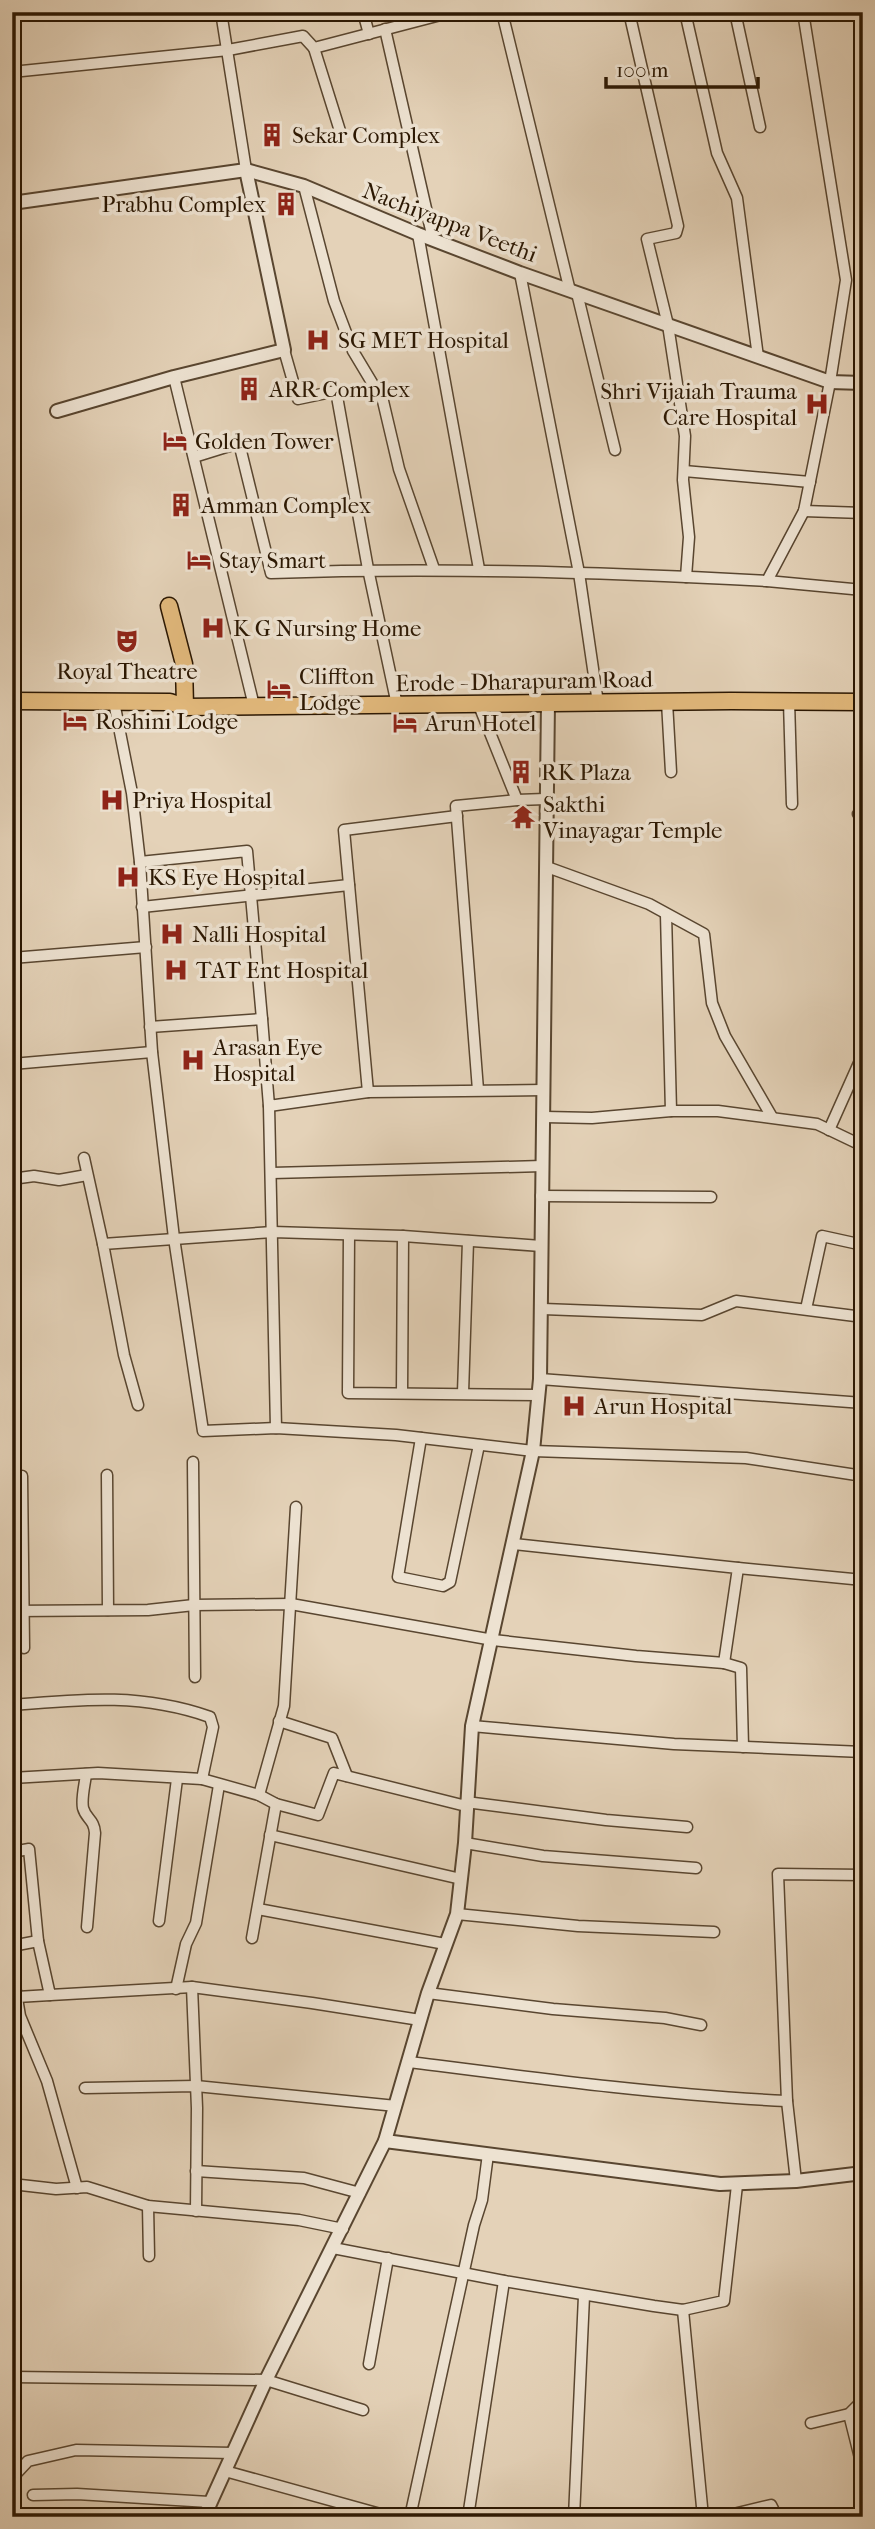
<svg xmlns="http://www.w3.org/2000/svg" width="875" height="2529" viewBox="0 0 875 2529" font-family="'IM FELL French Canon',serif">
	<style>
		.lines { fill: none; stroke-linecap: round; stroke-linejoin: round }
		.minor-casing { stroke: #594630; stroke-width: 13 }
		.tertiary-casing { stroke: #594630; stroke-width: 16 }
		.primary-casing { stroke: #2b1702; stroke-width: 19 }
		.minor { stroke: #ede2d1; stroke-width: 10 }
		.tertiary { stroke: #ede2d1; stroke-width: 12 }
		.primary { stroke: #e2b97c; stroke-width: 16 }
		.labels { text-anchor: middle; stroke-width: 7; stroke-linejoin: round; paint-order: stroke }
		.poi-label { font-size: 23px; fill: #2b1702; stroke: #ede2d1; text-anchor: start }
		.street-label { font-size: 23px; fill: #2b1702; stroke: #ede2d1 }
	</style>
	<rect width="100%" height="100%" fill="#e4d2b8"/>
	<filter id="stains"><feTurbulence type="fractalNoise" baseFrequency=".00286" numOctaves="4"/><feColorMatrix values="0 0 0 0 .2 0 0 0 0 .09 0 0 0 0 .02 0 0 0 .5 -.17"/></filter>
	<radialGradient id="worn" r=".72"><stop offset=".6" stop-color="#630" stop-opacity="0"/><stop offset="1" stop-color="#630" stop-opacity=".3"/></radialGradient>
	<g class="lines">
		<!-- minor casing -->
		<g class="minor-casing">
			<g id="minor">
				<path d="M 221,12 L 246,170"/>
				<path d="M 363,12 L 369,34"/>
				<path d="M 502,12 L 570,291"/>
				<path d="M 629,12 L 678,226 L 676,233 L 647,239 L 668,325 L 685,436 L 683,480 L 689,537 L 686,577"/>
				<path d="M 685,12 L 717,153 L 737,198 L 758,357"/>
				<path d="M 735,12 L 760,127"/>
				<path d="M 385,29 L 433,239"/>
				<path d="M 314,48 L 340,131"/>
				<path d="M 12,72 L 228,50 L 303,36 L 314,48 L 452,12"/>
				<path d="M 304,186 L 334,301 L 353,351 L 383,401 L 399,469 L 434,569"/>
				<path d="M 418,234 L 479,569"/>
				<path d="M 520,273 L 579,573 L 598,703"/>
				<path d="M 577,293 L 615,450"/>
				<path d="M 284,350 L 298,399 L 336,391 L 368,569 L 397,705"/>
				<path d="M 174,377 L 254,706"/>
				<path d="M 194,457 L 239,443 L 271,573 C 437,567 602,572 767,581 L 804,511 L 830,382 L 846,280 L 803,12"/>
				<path d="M 684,471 L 810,482"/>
				<path d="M 804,511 L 863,513"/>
				<path d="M 767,581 L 863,590"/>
				<path d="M 789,701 L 792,804"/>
				<path d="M 114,702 L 132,793 L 140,862 L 152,1052 L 174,1238 L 203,1431 L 276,1428 L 396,1435 L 533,1451 L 746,1458 L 863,1476"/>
				<path d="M 667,702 L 671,772"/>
				<path d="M 517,800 L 545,799"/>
				<path d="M 858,814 L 863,814"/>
				<path d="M 457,816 L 344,830 L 368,1092 L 544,1090"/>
				<path d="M 140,862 L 247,851 L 262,1019"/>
				<path d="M 547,867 L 649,904 L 704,934 L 712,1003 L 725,1036 L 772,1117"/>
				<path d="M 142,907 L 349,885"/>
				<path d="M 666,914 L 671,1111"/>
				<path d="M 12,958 L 146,947"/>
				<path d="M 150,1027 L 262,1019 L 269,1106 L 368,1092"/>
				<path d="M 12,1064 L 152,1052"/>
				<path d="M 478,1090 L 456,806 L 517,800 L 478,703"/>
				<path d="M 269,1106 L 276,1428"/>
				<path d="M 545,1117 L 592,1118 L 671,1111 L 718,1111 L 817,1124 L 863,1146"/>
				<path d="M 829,1130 L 863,1054"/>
				<path d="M 84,1158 L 103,1244"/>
				<path d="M 272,1173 L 542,1166"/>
				<path d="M 12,1179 L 34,1176 L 59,1180 L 87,1175"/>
				<path d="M 541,1196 L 711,1197"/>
				<path d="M 349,1235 L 348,1393 L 539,1395"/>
				<path d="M 543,1309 L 702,1315 L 736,1301 L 863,1317"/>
				<path d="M 806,1309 L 822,1236 L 863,1245"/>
				<path d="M 540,1379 L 863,1403"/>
				<path d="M 402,1393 L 403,1236"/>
				<path d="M 463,1393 L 468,1241"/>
				<path d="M 138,1405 L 124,1355 L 103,1244 L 273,1232 L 403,1236 L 541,1246"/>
				<path d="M 421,1438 L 398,1577 L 443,1586 L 450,1582 L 479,1445"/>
				<path d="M 193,1462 L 195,1677"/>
				<path d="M 107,1475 L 108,1610"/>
				<path d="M 22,1476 L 24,1648"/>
				<path d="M 738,1568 L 863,1580"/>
				<path d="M 12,1611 L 148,1610 L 194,1605 L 291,1604 L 493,1640 L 636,1656 L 724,1663 L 738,1568 L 514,1544"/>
				<path d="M 724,1663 L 741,1668 L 743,1747"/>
				<path d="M 12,1705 C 82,1699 142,1693 210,1717 L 213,1727 L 202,1779"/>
				<path d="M 279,1721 L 332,1738 L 347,1776"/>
				<path d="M 472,1726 L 674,1744 L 863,1752"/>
				<path d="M 86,1774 C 85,1784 81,1798 83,1808 C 86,1819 94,1819 95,1833 L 87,1927"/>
				<path d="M 12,1778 L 98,1773 L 202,1779 L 259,1795 L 276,1804 L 318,1815 L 334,1773 L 466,1806"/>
				<path d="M 259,1795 L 284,1706 L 296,1507"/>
				<path d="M 466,1802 L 606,1820 L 687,1827"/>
				<path d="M 270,1835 L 461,1879"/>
				<path d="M 863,1837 L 863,1891"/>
				<path d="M 465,1843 L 543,1856 L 696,1868"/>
				<path d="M 12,1852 L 29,1849 L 38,1941"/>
				<path d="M 258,1909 L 445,1944"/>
				<path d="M 457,1914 L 578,1926 L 714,1932"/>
				<path d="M 159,1921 L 177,1779"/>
				<path d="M 252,1938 L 276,1804"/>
				<path d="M 12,1946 L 38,1941 L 50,1995 L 192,1987 L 312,2003 L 420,2020"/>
				<path d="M 12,1968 L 20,2016 L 47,2081 L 77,2188"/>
				<path d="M 192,1987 L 197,2108 L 196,2211"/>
				<path d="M 176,1989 L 186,1944 L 196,1923 L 219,1785"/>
				<path d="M 428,1993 L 553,2009 L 665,2018 L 701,2025"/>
				<path d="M 17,1997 L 50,1995"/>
				<path d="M 410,2062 C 535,2078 661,2095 787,2101"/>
				<path d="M 85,2088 L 196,2086 L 396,2106"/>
				<path d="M 196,2171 L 304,2178 L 360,2193"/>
				<path d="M 796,2181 L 787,2101 L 778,1874 L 863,1875"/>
				<path d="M 12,2184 L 56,2189 L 87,2187 L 148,2206 L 299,2220 L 343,2229"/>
				<path d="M 148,2206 L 149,2256"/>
				<path d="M 333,2248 L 504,2281 L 654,2306 L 683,2310 L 724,2301 L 737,2185"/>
				<path d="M 683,2310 L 703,2517"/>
				<path d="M 369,2364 L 388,2258"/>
				<path d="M 12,2377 L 266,2380 L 363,2410"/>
				<path d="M 849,2414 L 863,2470"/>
				<path d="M 811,2423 L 849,2414 L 863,2400"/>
				<path d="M 225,2471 L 391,2517"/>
				<path d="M 12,2478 L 28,2461 L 76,2450 L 233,2453"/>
				<path d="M 33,2495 L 77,2494 L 209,2502"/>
				<path d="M 410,2517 L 474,2225 L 482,2200 L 488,2154"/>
				<path d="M 468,2517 L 504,2281"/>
				<path d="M 574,2517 L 584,2296"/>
				<path d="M 721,2517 L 771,2505 L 777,2517"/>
			</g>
		</g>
		<!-- tertiary casing -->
		<g class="tertiary-casing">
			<g id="tertiary">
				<path d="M 12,203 L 246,170 L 304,186 L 418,234 L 520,273 L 830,382 L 863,383"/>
				<path d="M 57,411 L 174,377 L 284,350 L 246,170"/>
				<path d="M 385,2141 L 720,2184 L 796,2181 L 863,2173"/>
				<path d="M 204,2517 L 266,2380 L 385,2141 L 428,1993 L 457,1914 L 465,1843 L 472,1726 L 533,1451 L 540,1379 L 548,702"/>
			</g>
		</g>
		<!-- primary casing -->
		<g class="primary-casing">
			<g id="primary">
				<path d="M 169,606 L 184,664 L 185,707"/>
				<path d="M 12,701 L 170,702 L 185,707 L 731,701 L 863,702"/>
			</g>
		</g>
		<!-- minor -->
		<use href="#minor" class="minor"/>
		<!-- tertiary -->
		<use href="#tertiary" class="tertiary"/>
		<!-- primary -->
		<use href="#primary" class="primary"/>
	</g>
	<!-- icons -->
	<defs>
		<g id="building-bare" transform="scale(1.89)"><path d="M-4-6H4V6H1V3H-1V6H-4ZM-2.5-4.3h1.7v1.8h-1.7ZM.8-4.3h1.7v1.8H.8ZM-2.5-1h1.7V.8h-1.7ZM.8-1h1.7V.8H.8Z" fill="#8f2418" stroke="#ede2d1" stroke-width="2.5" paint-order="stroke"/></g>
		<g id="hospital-bare" transform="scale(1.89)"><path d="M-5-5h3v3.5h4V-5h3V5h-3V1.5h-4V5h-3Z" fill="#8f2418" stroke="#ede2d1" stroke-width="2.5" paint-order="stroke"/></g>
		<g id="hotel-bare" transform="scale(1.89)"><path d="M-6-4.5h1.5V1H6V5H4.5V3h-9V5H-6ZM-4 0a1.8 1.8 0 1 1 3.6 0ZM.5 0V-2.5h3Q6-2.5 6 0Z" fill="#8f2418" stroke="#ede2d1" stroke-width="2.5" paint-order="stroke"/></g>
		<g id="theatre-bare" transform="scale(1.89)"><path d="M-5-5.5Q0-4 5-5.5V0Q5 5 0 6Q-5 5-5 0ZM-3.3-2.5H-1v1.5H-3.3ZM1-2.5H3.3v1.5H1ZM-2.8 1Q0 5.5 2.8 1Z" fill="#8f2418" stroke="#ede2d1" stroke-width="2.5" paint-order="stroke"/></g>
		<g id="temple-bare" transform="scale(1.89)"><path d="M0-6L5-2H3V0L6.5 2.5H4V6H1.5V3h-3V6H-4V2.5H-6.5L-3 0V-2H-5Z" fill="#8f2418" stroke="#ede2d1" stroke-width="2.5" paint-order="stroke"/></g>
	</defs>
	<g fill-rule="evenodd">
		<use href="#building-bare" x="272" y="135"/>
		<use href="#building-bare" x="286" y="204"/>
		<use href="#hospital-bare" x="318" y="340"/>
		<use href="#building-bare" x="249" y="389"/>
		<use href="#hospital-bare" x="817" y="404"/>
		<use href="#hotel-bare" x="175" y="441"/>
		<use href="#building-bare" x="181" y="505"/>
		<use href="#hotel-bare" x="199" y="560"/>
		<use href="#hospital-bare" x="213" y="628"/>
		<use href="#theatre-bare" x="127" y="641"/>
		<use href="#hotel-bare" x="279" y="689"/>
		<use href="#hotel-bare" x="75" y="721"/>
		<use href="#hotel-bare" x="405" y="723"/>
		<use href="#building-bare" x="521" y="772"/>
		<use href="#hospital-bare" x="112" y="800"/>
		<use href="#temple-bare" x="523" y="817"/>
		<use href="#hospital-bare" x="128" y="877"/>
		<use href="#hospital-bare" x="172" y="934"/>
		<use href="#hospital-bare" x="176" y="970"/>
		<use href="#hospital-bare" x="193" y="1060"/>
		<use href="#hospital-bare" x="574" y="1406"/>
	</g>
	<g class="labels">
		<!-- poi labels -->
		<g class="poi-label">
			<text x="292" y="143">Sekar Complex</text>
			<text x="266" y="212" text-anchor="end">Prabhu Complex</text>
			<text x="338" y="348">SG MET Hospital</text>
			<text x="269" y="397">ARR Complex</text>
			<text x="797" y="399" text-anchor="end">Shri Vijaiah Trauma<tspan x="797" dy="26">Care Hospital</tspan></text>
			<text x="195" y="449">Golden Tower</text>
			<text x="201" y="513">Amman Complex</text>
			<text x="219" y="568">Stay Smart</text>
			<text x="233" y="636">K G Nursing Home</text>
			<text x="127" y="679" text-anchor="middle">Royal Theatre</text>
			<text x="299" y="684">Cliffton<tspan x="299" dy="26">Lodge</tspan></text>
			<text x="95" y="729">Roshini Lodge</text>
			<text x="425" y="731">Arun Hotel</text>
			<text x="541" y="780">RK Plaza</text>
			<text x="132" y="808">Priya Hospital</text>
			<text x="543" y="812">Sakthi<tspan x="543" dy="26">Vinayagar Temple</tspan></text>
			<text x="148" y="885">KS Eye Hospital</text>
			<text x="192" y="942">Nalli Hospital</text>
			<text x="196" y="978">TAT Ent Hospital</text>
			<text x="213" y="1055">Arasan Eye<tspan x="213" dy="26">Hospital</tspan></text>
			<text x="594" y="1414">Arun Hospital</text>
		</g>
		<!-- street labels -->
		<g class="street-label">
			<text transform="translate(450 222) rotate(21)" y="8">Nachiyappa Veethi</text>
			<text transform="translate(524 681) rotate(-1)" y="8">Erode - Dharapuram Road</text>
		</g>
	</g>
	<!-- margin -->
	<rect width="875" height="2529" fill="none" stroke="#e4d2b8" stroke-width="42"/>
	<rect x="14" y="14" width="847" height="2501" fill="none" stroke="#2b1702" stroke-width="3.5"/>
	<rect x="21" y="21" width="833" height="2487" fill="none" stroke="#2b1702" stroke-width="2"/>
	<!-- scale -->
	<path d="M606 77v10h152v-10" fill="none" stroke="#2b1702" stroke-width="3.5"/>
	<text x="616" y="77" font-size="21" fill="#2b1702" stroke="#ede2d1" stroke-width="5" paint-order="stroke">100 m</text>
	<rect width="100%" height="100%" filter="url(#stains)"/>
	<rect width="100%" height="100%" fill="url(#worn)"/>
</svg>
